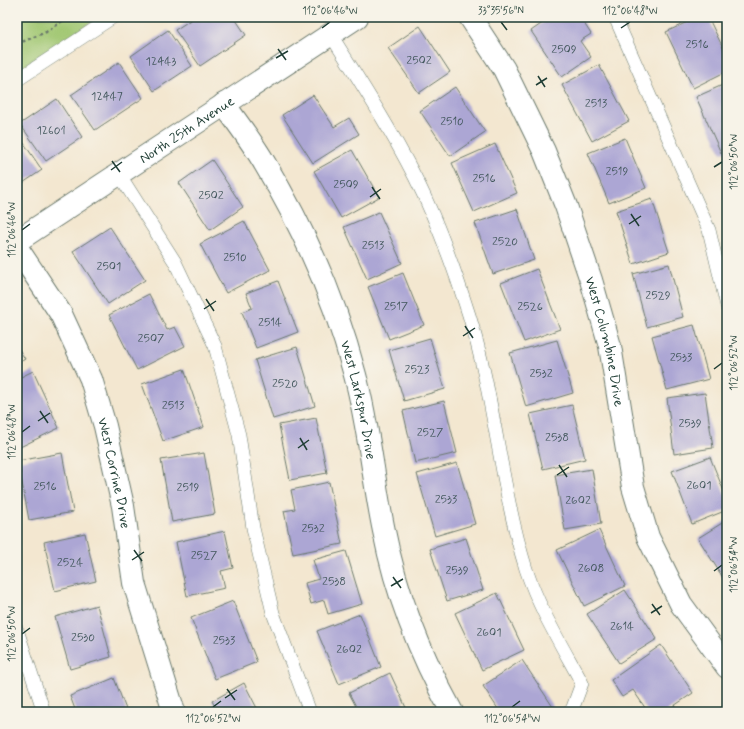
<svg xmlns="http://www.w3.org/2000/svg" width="744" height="729" viewBox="0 0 744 729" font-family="Mynerve,sans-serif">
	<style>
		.green { fill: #a2c873; stroke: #608254 }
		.building { fill: #aca6d4 }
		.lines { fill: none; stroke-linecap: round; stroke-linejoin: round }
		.service-casing { stroke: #69786b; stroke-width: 14 }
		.minor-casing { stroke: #69786b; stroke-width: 24 }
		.tertiary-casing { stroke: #69786b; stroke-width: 24 }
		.path { stroke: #69786b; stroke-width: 2.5; stroke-dasharray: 3 3; stroke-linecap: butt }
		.service { stroke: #fff; stroke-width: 13 }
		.minor { stroke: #fff; stroke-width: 22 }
		.tertiary { stroke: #fff; stroke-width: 22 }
		.ticks { fill: none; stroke: #1f3d34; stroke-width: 1.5 }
		.labels { text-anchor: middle; stroke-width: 3; stroke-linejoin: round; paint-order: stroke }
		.number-label { font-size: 12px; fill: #42575c }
		.street-label { font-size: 14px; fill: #1f3d34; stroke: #f7f3e8 }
		.neatline { fill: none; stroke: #1f3d34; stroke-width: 1.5 }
		.ticks-label { font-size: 10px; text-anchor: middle; fill: #1f3d34 }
	</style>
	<rect width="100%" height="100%" fill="#f7f3e8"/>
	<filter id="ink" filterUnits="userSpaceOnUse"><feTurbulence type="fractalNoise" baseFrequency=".025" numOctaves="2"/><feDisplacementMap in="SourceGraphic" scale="8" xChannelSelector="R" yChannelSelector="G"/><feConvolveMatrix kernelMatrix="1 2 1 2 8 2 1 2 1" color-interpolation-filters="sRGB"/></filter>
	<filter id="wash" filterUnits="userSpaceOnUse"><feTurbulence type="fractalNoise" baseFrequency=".012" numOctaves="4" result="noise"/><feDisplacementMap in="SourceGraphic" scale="16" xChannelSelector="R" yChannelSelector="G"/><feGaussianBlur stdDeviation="0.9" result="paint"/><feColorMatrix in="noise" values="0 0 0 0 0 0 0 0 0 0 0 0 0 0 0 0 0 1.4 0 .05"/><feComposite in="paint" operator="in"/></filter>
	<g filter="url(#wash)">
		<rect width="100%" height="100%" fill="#f3e7d0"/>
		<!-- green -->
		<path class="green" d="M 17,17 L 99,17 L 17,71 Z"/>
		<g id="blocks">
			<!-- building -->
			<g class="building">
				<path d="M 195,17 L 234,17 L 246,35 L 200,66 L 175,30 Z"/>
				<path d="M 551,17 L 580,17 L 591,34 L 580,41 L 591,57 L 562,77 L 531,31 Z"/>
				<path d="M 698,17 L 708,17 L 727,56 L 727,71 L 693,88 L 666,32 Z"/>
				<path d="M 420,26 L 450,72 L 419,93 L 388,48 Z"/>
				<path d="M 168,30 L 192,66 L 154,91 L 131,56 Z"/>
				<path d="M 119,62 L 143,98 L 95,130 L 71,95 Z"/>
				<path d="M 599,65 L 629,121 L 592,141 L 562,85 Z"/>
				<path d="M 727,83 L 727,151 L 721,153 L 696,97 Z"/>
				<path d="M 455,87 L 485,132 L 450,156 L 420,111 Z"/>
				<path d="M 313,95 L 334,127 L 349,118 L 359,134 L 313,163 L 282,115 Z"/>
				<path d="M 57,99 L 82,137 L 46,161 L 20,124 Z"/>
				<path d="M 17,133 L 42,170 L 17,187 Z"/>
				<path d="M 625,138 L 646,188 L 609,203 L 588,153 Z"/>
				<path d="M 495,144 L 517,193 L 474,212 L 452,163 Z"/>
				<path d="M 352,150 L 379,197 L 341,218 L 314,171 Z"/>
				<path d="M 212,160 L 243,207 L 210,230 L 179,183 Z"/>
				<path d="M 652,199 L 669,252 L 633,264 L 616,211 Z"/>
				<path d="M 517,209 L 534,260 L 493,274 L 475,223 Z"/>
				<path d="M 379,212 L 402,263 L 367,279 L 344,227 Z"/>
				<path d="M 244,221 L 270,270 L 226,293 L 200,244 Z"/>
				<path d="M 110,227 L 145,280 L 108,304 L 73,251 Z"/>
				<path d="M 669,264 L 683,317 L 647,327 L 633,274 Z"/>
				<path d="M 537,269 L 560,329 L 524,342 L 501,283 Z"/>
				<path d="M 403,273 L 424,325 L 389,339 L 368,287 Z"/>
				<path d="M 278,281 L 298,332 L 256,348 L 242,312 L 252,308 L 246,293 Z"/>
				<path d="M 149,294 L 167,330 L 175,327 L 185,346 L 137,370 L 109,315 Z"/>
				<path d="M 694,325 L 709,379 L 667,390 L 652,336 Z"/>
				<path d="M 430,338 L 445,389 L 404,401 L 389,350 Z"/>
				<path d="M 557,340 L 573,393 L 526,407 L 510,353 Z"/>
				<path d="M 17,346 L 25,359 L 17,364 Z"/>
				<path d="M 297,347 L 315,406 L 273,419 L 255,360 Z"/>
				<path d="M 184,369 L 204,427 L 163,441 L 142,384 Z"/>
				<path d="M 33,371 L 59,428 L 20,447 L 17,440 L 17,379 Z"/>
				<path d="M 705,393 L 713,448 L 674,454 L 667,398 Z"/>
				<path d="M 444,401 L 457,453 L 415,463 L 403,411 Z"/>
				<path d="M 572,405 L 585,459 L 543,469 L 530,414 Z"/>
				<path d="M 316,418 L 327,473 L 290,480 L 279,425 Z"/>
				<path d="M 62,453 L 73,512 L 29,520 L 18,461 Z"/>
				<path d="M 204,453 L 215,514 L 172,522 L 161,460 Z"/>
				<path d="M 710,457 L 727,499 L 727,510 L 692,524 L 672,471 Z"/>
				<path d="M 457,463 L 475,524 L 435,536 L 417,474 Z"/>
				<path d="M 592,469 L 601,524 L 565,530 L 555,475 Z"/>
				<path d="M 329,482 L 342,544 L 293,554 L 284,511 L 295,509 L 291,490 Z"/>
				<path d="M 727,520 L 727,584 L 698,538 Z"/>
				<path d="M 599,530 L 625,586 L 584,606 L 557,550 Z"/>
				<path d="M 225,531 L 233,568 L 221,571 L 225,588 L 187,596 L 176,542 Z"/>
				<path d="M 85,533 L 96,581 L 55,591 L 44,542 Z"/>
				<path d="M 466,538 L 483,590 L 447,601 L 430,549 Z"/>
				<path d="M 346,551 L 362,604 L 328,614 L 324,600 L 311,604 L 305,583 L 319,579 L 313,560 Z"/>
				<path d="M 625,590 L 657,639 L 619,663 L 587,614 Z"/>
				<path d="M 497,593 L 524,650 L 482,670 L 455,613 Z"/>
				<path d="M 233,601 L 257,662 L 215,679 L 191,618 Z"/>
				<path d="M 97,605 L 111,657 L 70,669 L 55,617 Z"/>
				<path d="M 360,614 L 381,667 L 339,684 L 317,631 Z"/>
				<path d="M 661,645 L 693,693 L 665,712 L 648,712 L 633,690 L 622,697 L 611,680 Z"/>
				<path d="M 522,660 L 553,707 L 545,712 L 500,712 L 483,686 Z"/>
				<path d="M 390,673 L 408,712 L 359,712 L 349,693 Z"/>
				<path d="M 114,678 L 127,712 L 76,712 L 70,696 Z"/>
				<path d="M 244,683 L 259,712 L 218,712 L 212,701 Z"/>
			</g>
		</g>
	</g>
	<g filter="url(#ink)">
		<use href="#blocks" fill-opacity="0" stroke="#69786b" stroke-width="1"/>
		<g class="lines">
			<!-- service casing -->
			<g class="service-casing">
				<g id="service">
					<path d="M 615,17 L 709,230 L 727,306"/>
					<path d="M 331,35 C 360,81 390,128 415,177 C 437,220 454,268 469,315 C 495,398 500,486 526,569 C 539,609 562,646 582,683 L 572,710 L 569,712"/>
					<path d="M 17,80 L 113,17"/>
					<path d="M 119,174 L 175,262 L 215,346 L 239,435 L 253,528 L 273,613 L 310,712"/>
					<path d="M 17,630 L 44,712"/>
				</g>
			</g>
			<!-- minor casing -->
			<g class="minor-casing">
				<g id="minor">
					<path id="s1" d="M 470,17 L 504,69 L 544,151 L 566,206 L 591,280 L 610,346 L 633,487 L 648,537 L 681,604 L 727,667"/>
					<path id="s2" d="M 224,104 C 238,124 253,143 265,164 C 304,229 336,302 355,375 C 369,426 373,479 384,531 C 396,593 421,656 452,712"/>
					<path id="s3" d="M 17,248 L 61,314 L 91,379 L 105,426 L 123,506 L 134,583 L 174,712"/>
				</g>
			</g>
			<!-- tertiary casing -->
			<g class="tertiary-casing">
				<g id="tertiary">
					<path id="s4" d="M 17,241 L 357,17"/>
				</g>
			</g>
			<!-- path -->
			<path class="path" d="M 17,44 L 46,32 L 68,17"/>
			<!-- service -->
			<use href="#service" class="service"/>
			<!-- minor -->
			<use href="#minor" class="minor"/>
			<!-- tertiary -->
			<use href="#tertiary" class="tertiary"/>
		</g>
	</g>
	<!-- ticks -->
	<path class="ticks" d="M 501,22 L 507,30M 322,28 L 330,22M 621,28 L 630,22M 278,49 L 286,60M 276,58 L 288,51M 538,76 L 545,87M 536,85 L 547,78M 112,161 L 120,172M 714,167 L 722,162M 111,170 L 122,162M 372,187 L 380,199M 370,197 L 381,189M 631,214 L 639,226M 629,224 L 641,216M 22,230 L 30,224M 206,299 L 214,311M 204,309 L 216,301M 465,326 L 473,338M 463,336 L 475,328M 714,369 L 722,363M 40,411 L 48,423M 38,421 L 50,413M 22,432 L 30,426M 300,438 L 307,450M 298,448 L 309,440M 559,465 L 567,477M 557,475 L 569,467M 134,550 L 142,561M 132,560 L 144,552M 714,571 L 722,565M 393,577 L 401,588M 391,586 L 403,579M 652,604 L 660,615M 651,613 L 662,606M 22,634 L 30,628M 227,689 L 235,700M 225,698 L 237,690M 213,707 L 221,701M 512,707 L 520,701"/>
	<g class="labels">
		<!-- number labels -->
		<g class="number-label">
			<text x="697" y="48">2516</text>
			<text x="564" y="53">2509</text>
			<text x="419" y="64">2502</text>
			<text x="161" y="65">12443</text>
			<text x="107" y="100">12447</text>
			<text x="596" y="107">2513</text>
			<text x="452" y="125">2510</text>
			<text x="51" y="134">12601</text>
			<text x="617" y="175">2519</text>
			<text x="484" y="182">2516</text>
			<text x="346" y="188">2509</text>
			<text x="211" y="199">2502</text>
			<text x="505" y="245">2520</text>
			<text x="373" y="249">2513</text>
			<text x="235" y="261">2510</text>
			<text x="109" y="270">2501</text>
			<text x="658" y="299">2529</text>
			<text x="396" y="310">2517</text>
			<text x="530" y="310">2526</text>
			<text x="270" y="326">2514</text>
			<text x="151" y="342">2507</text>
			<text x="681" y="361">2533</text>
			<text x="417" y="373">2523</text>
			<text x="541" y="377">2532</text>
			<text x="285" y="387">2520</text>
			<text x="173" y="409">2513</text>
			<text x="690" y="427">2539</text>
			<text x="430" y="436">2527</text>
			<text x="557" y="441">2538</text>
			<text x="699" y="489">2601</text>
			<text x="45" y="490">2516</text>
			<text x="188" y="491">2519</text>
			<text x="446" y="503">2533</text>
			<text x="578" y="504">2602</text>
			<text x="313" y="532">2532</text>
			<text x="204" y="559">2527</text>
			<text x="70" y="566">2524</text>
			<text x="591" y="572">2608</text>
			<text x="457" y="574">2539</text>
			<text x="334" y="585">2538</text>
			<text x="622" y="630">2614</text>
			<text x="489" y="636">2601</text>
			<text x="83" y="641">2530</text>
			<text x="224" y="644">2533</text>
			<text x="349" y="653">2602</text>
		</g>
		<!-- street labels -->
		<g class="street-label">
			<text dy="5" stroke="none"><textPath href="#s4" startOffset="203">North 25th Avenue</textPath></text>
			<text dy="5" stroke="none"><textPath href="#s1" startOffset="354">West Columbine Drive</textPath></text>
			<text dy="5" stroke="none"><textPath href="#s2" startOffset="328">West Larkspur Drive</textPath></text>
			<text dy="5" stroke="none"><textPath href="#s3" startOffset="248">West Corrine Drive</textPath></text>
		</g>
	</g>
	<!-- margin -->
	<rect width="744" height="729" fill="none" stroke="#f7f3e8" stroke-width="44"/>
	<rect x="22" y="22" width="700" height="685" class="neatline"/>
	<g class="ticks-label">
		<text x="330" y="14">112°06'46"W</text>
		<text x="501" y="14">33°35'56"N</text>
		<text x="630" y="14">112°06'48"W</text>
		<text transform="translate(733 162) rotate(-90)" y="4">112°06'50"W</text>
		<text transform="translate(11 230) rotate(-90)" y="4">112°06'46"W</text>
		<text transform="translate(733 363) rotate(-90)" y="4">112°06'52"W</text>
		<text transform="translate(11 432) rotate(-90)" y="4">112°06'48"W</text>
		<text transform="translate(733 565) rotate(-90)" y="4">112°06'54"W</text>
		<text transform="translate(11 634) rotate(-90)" y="4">112°06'50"W</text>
		<text x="213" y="722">112°06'52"W</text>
		<text x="512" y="722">112°06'54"W</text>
	</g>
</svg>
